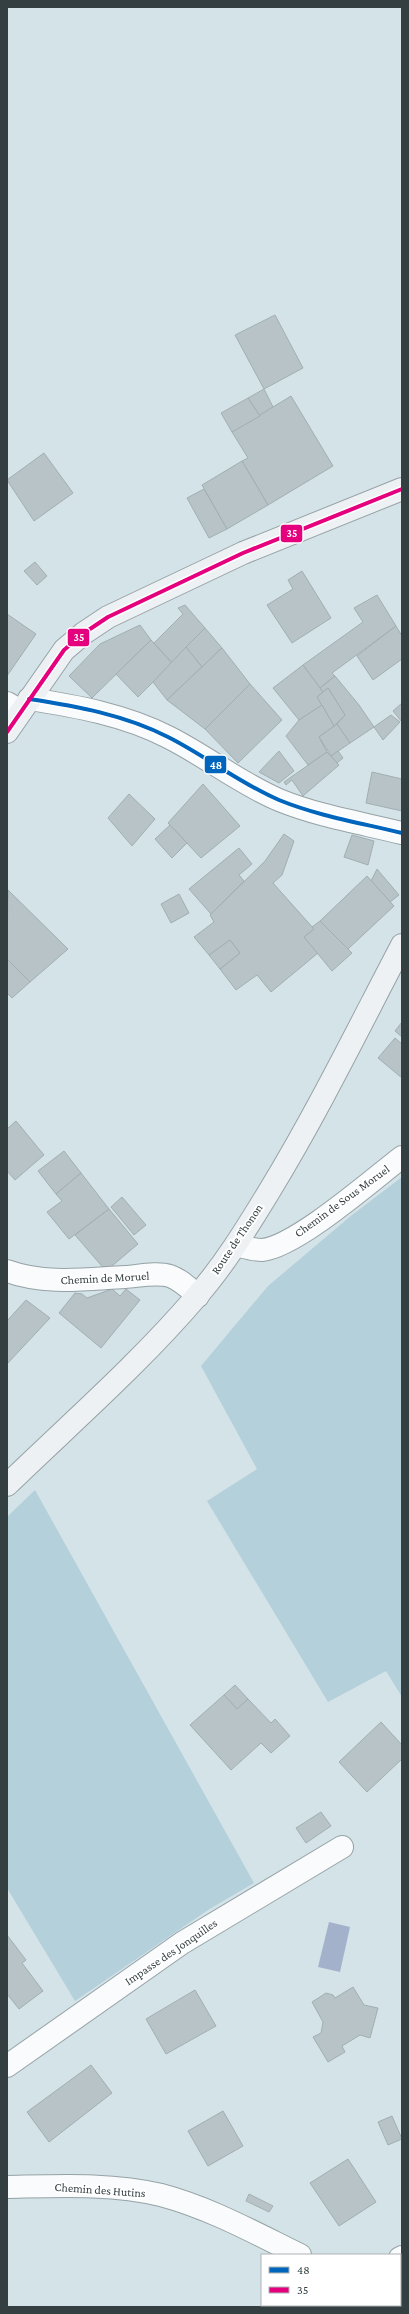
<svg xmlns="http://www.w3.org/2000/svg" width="409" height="2314" viewBox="0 0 409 2314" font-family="'Crimson Pro',serif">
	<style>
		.green { fill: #b4d0da }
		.water { fill: #a4b1cb }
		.building { fill: #b7c3c6; stroke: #a2afb1 }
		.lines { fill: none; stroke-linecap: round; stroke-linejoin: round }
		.street-casing { stroke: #96a2a6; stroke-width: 24 }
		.secondary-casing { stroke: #96a2a6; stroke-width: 24 }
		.street { stroke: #f9fbfc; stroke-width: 22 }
		.secondary { stroke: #edf1f4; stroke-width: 22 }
		.bus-1-casing { stroke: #fff; stroke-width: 7 }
		.bus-2-casing { stroke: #fff; stroke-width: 7 }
		.bus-1 { stroke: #0065bd; stroke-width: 4 }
		.bus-2 { stroke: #e5007d; stroke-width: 4 }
		.labels { text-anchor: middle; stroke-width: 4; stroke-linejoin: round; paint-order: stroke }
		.street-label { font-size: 12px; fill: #343f42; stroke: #fff }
		.line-badge { stroke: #fff; stroke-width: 1.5 }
		.badge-label { font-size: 11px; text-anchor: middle; font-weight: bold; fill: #fff }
	</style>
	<rect width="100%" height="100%" fill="#d4e3e8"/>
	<!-- green -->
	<g class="green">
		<path d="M 402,1177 L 402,1697 L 386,1671 L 328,1702 L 207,1501 L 257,1469 L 201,1366 L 268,1286 L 352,1215 Z"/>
		<path d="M 35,1490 L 254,1883 L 208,1910 L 75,2001 L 7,1888 L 7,1517 Z"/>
	</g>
	<!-- water -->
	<path class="water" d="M 329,1922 L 350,1927 L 340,1972 L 318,1967 Z"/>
	<!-- building -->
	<g class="building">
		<path d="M 275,315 L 303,368 L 264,389 L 235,335 Z"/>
		<path d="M 264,389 L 273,407 L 260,416 L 248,398 Z"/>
		<path d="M 291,396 L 333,466 L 268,505 L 242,461 L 248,458 L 232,432 Z"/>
		<path d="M 248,398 L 260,416 L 232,432 L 221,413 Z"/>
		<path d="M 44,453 L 73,493 L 34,521 L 7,480 Z"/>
		<path d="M 242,461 L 268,505 L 227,529 L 202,485 Z"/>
		<path d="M 204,489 L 227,529 L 209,538 L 187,498 Z"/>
		<path d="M 35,562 L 47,576 L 37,585 L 24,571 Z"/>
		<path d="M 302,571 L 331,618 L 292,643 L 267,605 L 293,589 L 288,580 Z"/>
		<path d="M 377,595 L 396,626 L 332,673 L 335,676 L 320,688 L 303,665 L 363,622 L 354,608 Z"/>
		<path d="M 185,605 L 205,628 L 172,663 L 154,643 L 183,614 L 178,608 Z"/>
		<path d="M 7,614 L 36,634 L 7,676 Z"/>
		<path d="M 140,625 L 151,640 L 92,698 L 69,676 L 100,644 Z"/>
		<path d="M 396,626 L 402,636 L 402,659 L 373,680 L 357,656 Z"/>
		<path d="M 205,628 L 222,648 L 202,667 L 186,647 Z"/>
		<path d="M 151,640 L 172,663 L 138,697 L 116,674 Z"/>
		<path d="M 186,647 L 202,667 L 167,700 L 153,682 Z"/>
		<path d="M 222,648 L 250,684 L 205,729 L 167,700 Z"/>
		<path d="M 303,665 L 323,692 L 317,697 L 322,705 L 299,720 L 273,688 Z"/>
		<path d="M 335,676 L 359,705 L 374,727 L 350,743 L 337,724 L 345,715 L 328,688 L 323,692 L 320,688 Z"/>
		<path d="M 250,684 L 282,720 L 238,763 L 205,729 Z"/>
		<path d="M 328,688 L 345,715 L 334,726 L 317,697 Z"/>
		<path d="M 402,703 L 402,722 L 393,711 Z"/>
		<path d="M 322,705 L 334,726 L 319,737 L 327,752 L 308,765 L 286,736 L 299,720 Z"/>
		<path d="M 391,715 L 400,722 L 383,740 L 374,727 Z"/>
		<path d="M 337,724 L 350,743 L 331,756 L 319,737 Z"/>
		<path d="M 279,751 L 294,771 L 279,783 L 259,772 Z"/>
		<path d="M 338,751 L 343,758 L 337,763 L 331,756 Z"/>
		<path d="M 327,752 L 339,765 L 303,796 L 292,780 L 286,785 L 284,782 Z"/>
		<path d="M 372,772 L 402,779 L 402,811 L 366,803 Z"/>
		<path d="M 203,784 L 240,826 L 201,858 L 168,823 Z"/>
		<path d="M 129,794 L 155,819 L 132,846 L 108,818 Z"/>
		<path d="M 170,825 L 187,843 L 172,858 L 155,839 Z"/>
		<path d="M 284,834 L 294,841 L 282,875 L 273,883 L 314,929 L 304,937 L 318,953 L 271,992 L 257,975 L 236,990 L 220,969 L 240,953 L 230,940 L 209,955 L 194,937 L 214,922 L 210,915 L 265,861 Z"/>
		<path d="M 352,835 L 374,841 L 368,865 L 344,857 Z"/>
		<path d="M 239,848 L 252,864 L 239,875 L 244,881 L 211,914 L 189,889 Z"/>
		<path d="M 377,869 L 399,895 L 390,902 L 371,881 Z"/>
		<path d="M 367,876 L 394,906 L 348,949 L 320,921 Z"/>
		<path d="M 8,890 L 68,949 L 30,982 L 7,959 Z"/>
		<path d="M 179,894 L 189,913 L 171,923 L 161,904 Z"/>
		<path d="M 320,921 L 352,953 L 332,971 L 304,937 L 314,929 L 312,927 Z"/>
		<path d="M 230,940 L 240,953 L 220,969 L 209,955 Z"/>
		<path d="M 7,959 L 30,982 L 12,998 L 7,993 Z"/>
		<path d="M 402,1022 L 402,1037 L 395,1031 Z"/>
		<path d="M 395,1038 L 402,1044 L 402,1078 L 378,1058 Z"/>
		<path d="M 16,1121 L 44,1155 L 15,1180 L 7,1171 L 7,1129 Z"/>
		<path d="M 64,1151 L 81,1173 L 56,1194 L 38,1171 Z"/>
		<path d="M 81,1173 L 109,1209 L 69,1239 L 47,1212 L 62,1201 L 56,1194 Z"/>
		<path d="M 122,1197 L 146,1225 L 134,1235 L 111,1207 Z"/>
		<path d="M 109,1209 L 138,1244 L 106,1271 L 75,1235 Z"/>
		<path d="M 112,1289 L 120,1296 L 126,1289 L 140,1300 L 101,1348 L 59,1313 L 75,1293 L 82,1294 L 87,1298 Z"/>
		<path d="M 26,1300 L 50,1318 L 7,1364 L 7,1321 Z"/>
		<path d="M 235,1685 L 248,1699 L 237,1709 L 224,1695 Z"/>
		<path d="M 224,1695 L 237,1709 L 248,1699 L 271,1723 L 275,1719 L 290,1736 L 271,1753 L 261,1743 L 231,1770 L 190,1725 Z"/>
		<path d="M 381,1722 L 402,1745 L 402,1759 L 367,1792 L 339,1762 Z"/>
		<path d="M 321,1812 L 331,1826 L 306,1843 L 296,1828 Z"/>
		<path d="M 7,1935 L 26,1960 L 22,1963 L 43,1991 L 19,2009 L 7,1994 Z"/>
		<path d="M 353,1987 L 364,2005 L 378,2008 L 370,2038 L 360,2035 L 342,2046 L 345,2052 L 328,2062 L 313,2037 L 321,2033 L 323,2022 L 312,2002 L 326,1993 L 333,1995 L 335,1998 Z"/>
		<path d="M 195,1990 L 216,2026 L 166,2054 L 146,2019 Z"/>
		<path d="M 91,2065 L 112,2093 L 49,2142 L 27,2112 Z"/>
		<path d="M 223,2111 L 243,2146 L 208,2166 L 188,2131 Z"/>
		<path d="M 392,2116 L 402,2139 L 388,2145 L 378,2122 Z"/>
		<path d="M 348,2159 L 376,2202 L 339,2226 L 310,2183 Z"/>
		<path d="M 249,2194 L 273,2206 L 269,2212 L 246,2201 Z"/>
	</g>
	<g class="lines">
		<!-- street casing -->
		<g class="street-casing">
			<g id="street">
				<path d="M 29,699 C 76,706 125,715 168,737 C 206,756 239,783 279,800 C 318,816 361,823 402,833"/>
				<path d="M 7,703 L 21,711"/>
				<path d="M 236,1245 C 244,1247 253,1250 262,1250 C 296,1247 373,1179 402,1157"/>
				<path d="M 7,1271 C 46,1285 85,1279 125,1277 C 139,1276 157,1272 170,1276 C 181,1280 189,1288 198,1296"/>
				<path d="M 7,2066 L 182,1943 L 342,1847"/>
				<path d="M 7,2187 C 57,2186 112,2183 161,2195 C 210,2208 255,2233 300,2255"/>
				<path d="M 400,2258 L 402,2257"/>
				<path d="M 359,2305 L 360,2307"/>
			</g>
		</g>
		<!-- secondary casing -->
		<g class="secondary-casing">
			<g id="secondary">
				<path d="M 7,732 L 64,650 L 84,633 L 108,617 L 243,553 L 402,489"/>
				<path d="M 7,1485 C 71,1423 139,1364 197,1296 C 225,1264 248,1226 270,1190 C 318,1111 359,1027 402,945"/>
			</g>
		</g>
		<!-- street -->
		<use href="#street" class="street"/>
		<!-- secondary -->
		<use href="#secondary" class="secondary"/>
		<!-- bus-1 casing -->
		<g class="bus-1-casing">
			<path id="bus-1" d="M 29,699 C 76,706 125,715 168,737 C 206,756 239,783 279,800 C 318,816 361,823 402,833"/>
		</g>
		<!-- bus-2 casing -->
		<g class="bus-2-casing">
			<path id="bus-2" d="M 7,732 L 64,650 L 84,633 L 108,617 L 243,553 L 402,489"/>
		</g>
		<!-- bus-1 -->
		<use href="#bus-1" class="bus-1"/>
		<!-- bus-2 -->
		<use href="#bus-2" class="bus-2"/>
	</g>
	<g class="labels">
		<!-- street labels -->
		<g class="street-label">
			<text transform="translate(342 1201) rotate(-36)" y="4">Chemin de Sous Moruel</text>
			<text transform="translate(237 1239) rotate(-56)" y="4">Route de Thonon</text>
			<text transform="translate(105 1278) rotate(-3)" y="4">Chemin de Moruel</text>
			<text transform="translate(171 1952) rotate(-34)" y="4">Impasse des Jonquilles</text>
			<text transform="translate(100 2190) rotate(4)" y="4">Chemin des Hutins</text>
		</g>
	</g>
	<g class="line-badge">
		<rect x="280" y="524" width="23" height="19" rx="4" fill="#e5007d"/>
		<rect x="67" y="628" width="23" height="19" rx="4" fill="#e5007d"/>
		<rect x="204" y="755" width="23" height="19" rx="4" fill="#0065bd"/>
	</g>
	<g class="badge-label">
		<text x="292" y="537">35</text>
		<text x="79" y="641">35</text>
		<text x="216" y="769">48</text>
	</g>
	<!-- border -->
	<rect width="409" height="2314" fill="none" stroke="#343f42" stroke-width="16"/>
	<!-- legend -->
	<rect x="261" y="2254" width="140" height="52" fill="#ffffff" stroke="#aeb2b3"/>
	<rect x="269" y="2267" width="20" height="6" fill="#0065bd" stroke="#aeb2b3"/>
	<text x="297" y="2274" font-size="12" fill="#343f42">48</text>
	<rect x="269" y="2287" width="20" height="6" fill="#e5007d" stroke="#aeb2b3"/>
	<text x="297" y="2294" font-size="12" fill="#343f42">35</text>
</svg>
